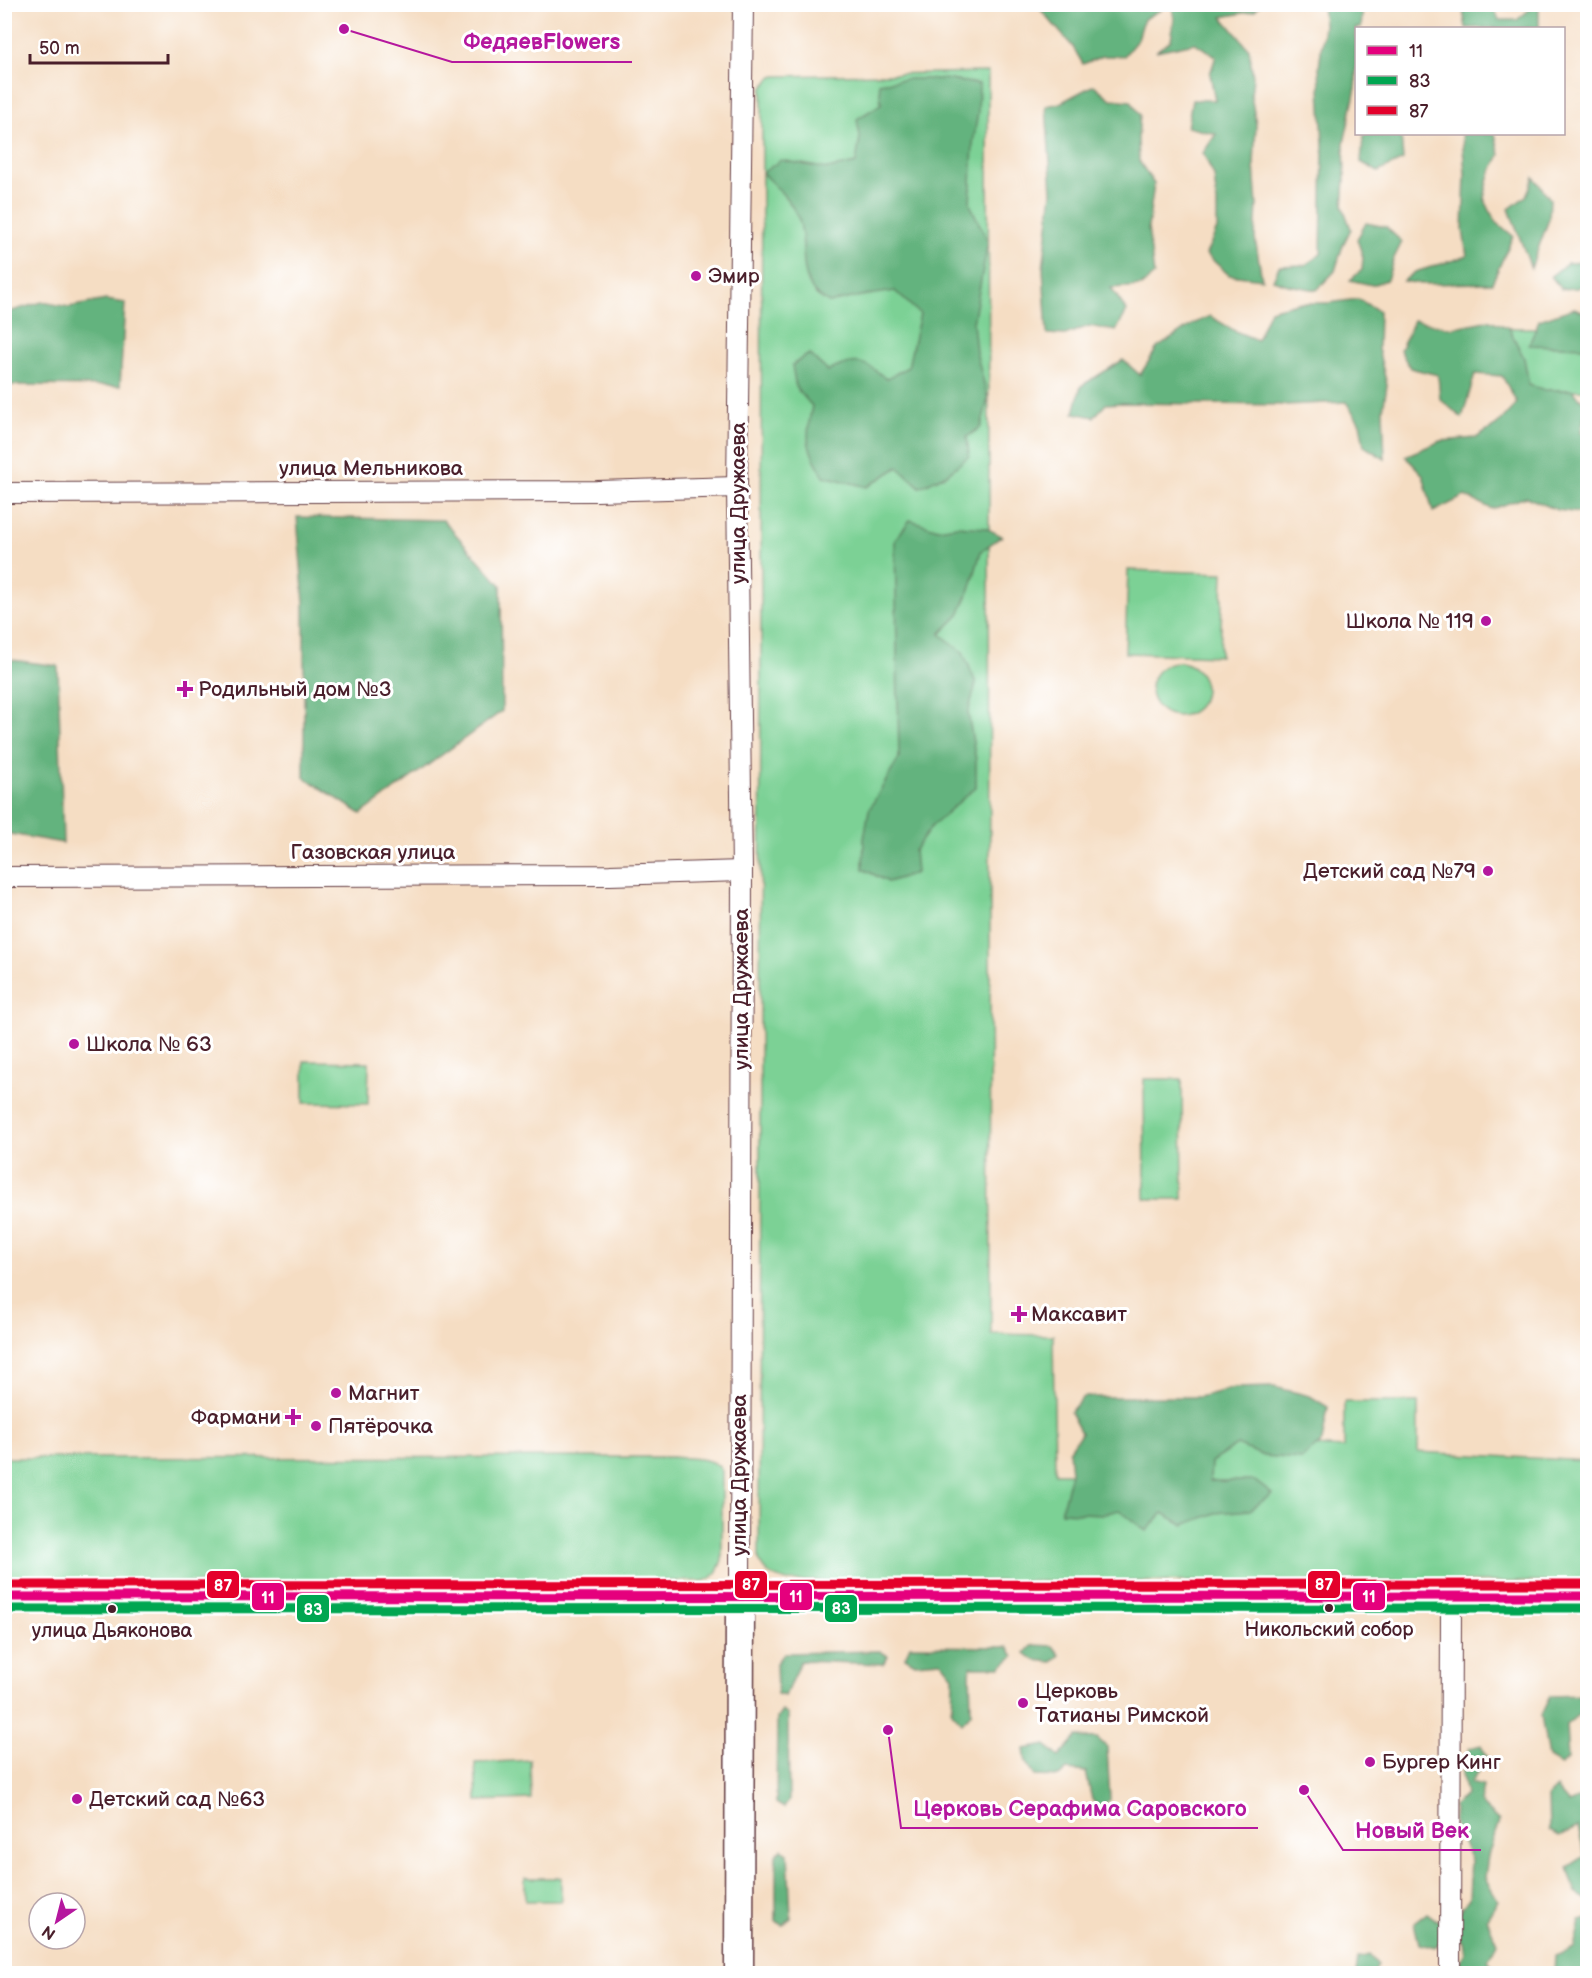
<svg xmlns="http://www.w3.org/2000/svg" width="1592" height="1978" viewBox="0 0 1592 1978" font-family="'Balsamiq Sans',sans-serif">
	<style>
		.green { fill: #7bd195; stroke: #627860; stroke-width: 1.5 }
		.forest { fill: #64b37e; stroke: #576954; stroke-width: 1.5 }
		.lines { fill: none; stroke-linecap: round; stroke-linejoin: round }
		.street-casing { stroke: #643c42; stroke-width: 22 }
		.secondary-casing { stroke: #643c42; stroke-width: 31 }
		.street { stroke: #fff; stroke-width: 20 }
		.secondary { stroke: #fff; stroke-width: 28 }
		.bus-1-casing { stroke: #fff; stroke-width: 14 }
		.bus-2-casing { stroke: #fff; stroke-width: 14 }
		.bus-3-casing { stroke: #fff; stroke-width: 14 }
		.bus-1 { stroke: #e5007d; stroke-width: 9 }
		.bus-2 { stroke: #00a651; stroke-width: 9 }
		.bus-3 { stroke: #e4002b; stroke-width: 9 }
		.poi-dot { fill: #b5179e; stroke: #fff; stroke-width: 2 }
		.bus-dot { fill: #4a1f2b; stroke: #fff; stroke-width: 2 }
		.labels { text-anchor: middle; stroke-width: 6; stroke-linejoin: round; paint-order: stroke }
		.bus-label { font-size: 20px; fill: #4a1f2b; stroke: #fff }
		.poi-label { font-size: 21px; fill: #4a1f2b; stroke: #fff; text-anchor: start }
		.street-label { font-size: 21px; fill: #4a1f2b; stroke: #fff }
		.leader { fill: none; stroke: #b5179e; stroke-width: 2 }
		.callout-dot { fill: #b5179e; stroke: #fff; stroke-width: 2 }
		.callout-label { font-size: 22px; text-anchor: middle; font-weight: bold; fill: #b5179e; stroke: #fff; stroke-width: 6; stroke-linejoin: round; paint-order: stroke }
		.line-badge { stroke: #fff; stroke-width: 2 }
		.badge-label { font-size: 16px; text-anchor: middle; font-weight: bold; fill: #fff }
	</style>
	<rect width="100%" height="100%" fill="#fff"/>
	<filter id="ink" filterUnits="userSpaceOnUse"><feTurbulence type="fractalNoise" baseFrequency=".0167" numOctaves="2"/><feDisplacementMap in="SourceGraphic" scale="12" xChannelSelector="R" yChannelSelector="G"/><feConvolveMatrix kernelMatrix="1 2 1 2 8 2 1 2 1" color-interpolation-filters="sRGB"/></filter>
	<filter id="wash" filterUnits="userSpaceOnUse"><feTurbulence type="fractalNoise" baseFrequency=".008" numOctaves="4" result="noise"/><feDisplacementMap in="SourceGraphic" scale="24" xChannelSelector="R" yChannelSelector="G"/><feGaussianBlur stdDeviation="1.35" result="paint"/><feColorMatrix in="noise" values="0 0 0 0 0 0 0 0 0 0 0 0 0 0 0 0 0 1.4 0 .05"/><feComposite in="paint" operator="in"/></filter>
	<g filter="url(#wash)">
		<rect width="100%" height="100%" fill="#f5ddc3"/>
		<!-- green -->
		<g class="green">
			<path d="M 988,72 L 991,1334 L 1053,1335 L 1055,1473 L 1071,1473 L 1238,1442 L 1344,1448 L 1344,1402 L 1418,1402 L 1418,1452 L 1587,1461 L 1587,1582 L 787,1581 C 773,1577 765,1574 759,1560 L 762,89 L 770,78 L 776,76 Z"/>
			<path d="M 1509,328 L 1587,328 L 1587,390 L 1510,391 Z"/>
			<path d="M 1128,570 L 1223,573 L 1220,656 L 1125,653 Z"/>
			<circle cx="1178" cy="689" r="27"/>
			<path d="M 304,1061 L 369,1062 L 368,1104 L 304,1103 Z"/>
			<path d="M 1144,1079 L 1182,1079 L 1183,1199 L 1145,1199 Z"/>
			<path d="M 673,1457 C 688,1459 714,1456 722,1471 L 722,1560 C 718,1571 715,1577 704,1581 L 5,1584 L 4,1458 Z"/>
			<path d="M 530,1760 L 531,1799 L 477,1801 L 475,1763 Z"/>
			<rect x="525" y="1878" width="36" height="23"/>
		</g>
		<!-- forest -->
		<g class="forest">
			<path d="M 1151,4 L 1161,10 L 1144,19 L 1138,39 L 1124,56 L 1103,56 L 1083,64 L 1073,47 L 1040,9 L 1039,5 Z"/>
			<path d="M 1172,5 L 1260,5 L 1254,11 L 1222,17 L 1249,49 L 1253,77 L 1251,95 L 1256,124 L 1254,165 L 1257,205 L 1255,238 L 1262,279 L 1229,275 L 1206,254 L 1217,229 L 1217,204 L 1214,176 L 1203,153 L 1216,134 L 1187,127 L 1192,100 L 1215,100 L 1210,74 L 1216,56 L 1195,43 L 1156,51 L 1171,40 L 1174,19 Z"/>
			<path d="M 1322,5 L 1363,5 L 1361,28 L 1356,28 L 1356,88 L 1344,143 L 1345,179 L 1343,207 L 1351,229 L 1343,245 L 1335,271 L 1317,290 L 1288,285 L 1273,280 L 1279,266 L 1305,265 L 1321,254 L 1323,145 L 1319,68 L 1324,25 Z"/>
			<path d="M 1462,5 L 1493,5 L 1499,20 L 1517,20 L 1535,5 L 1539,5 L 1539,28 L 1466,28 Z"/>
			<path d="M 907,79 L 943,79 L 979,84 L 978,111 L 973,144 L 970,204 L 988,242 L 973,323 L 976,352 L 988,399 L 981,427 L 967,437 L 969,456 L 947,474 L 920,487 L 898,467 L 867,487 L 824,476 C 806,447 805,440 812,406 L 796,388 L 792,365 L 809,354 L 828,371 C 855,359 863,358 886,379 L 908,367 L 920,314 L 895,291 L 861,296 L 829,303 C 824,300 817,296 814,292 C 798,271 807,243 799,220 C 791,200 777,188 762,173 L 781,160 L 828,169 L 856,163 L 860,137 L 857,119 L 881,104 L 879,83 Z"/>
			<path d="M 1094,85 L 1111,99 L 1131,101 L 1140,115 L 1138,139 L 1139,161 L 1154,184 L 1148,228 L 1154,275 L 1141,286 L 1111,288 L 1127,311 L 1116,331 L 1089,326 L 1065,335 L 1047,334 L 1043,269 L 1052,192 L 1046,106 L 1060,103 Z"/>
			<path d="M 1366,134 L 1401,134 L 1403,160 L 1378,172 L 1361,162 L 1363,137 Z"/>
			<path d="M 1462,134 L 1495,134 L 1500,155 L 1490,174 L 1484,198 L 1495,221 L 1513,236 L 1492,283 L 1422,284 L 1403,281 L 1415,272 L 1467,256 L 1463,230 L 1465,174 Z"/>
			<path d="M 1534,177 L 1550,199 L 1549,219 L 1531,268 L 1509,209 L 1526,196 Z"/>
			<path d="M 1366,223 L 1386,227 L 1402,242 L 1393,260 L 1387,280 L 1372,285 L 1350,280 L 1362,270 L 1363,257 L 1357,239 Z"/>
			<path d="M 1587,262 L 1587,284 L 1577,288 L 1561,289 L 1551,276 L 1567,263 Z"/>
			<path d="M 1358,299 L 1379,311 L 1378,349 L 1387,385 L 1383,410 L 1385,459 L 1364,446 L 1360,423 L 1346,402 L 1285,405 L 1123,403 L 1106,404 L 1094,417 L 1074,413 L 1081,386 L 1123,360 L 1140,375 L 1157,348 L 1193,324 L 1210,316 L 1235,331 L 1257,340 L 1270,310 L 1297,303 L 1328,303 Z"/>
			<path d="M 106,300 L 125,303 L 120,386 L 5,385 L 5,313 L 42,302 L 69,307 Z"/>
			<path d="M 1574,308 L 1587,313 L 1587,347 L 1529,345 L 1539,320 Z"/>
			<path d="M 1414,320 L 1451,328 L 1490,320 L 1509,328 L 1524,358 L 1529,385 L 1545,390 L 1572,390 L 1587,405 L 1581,432 L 1587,439 L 1587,514 L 1557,510 L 1526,497 L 1492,509 L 1465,496 L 1433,512 L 1423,475 L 1405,456 L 1441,441 L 1476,438 L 1497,425 L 1517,403 L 1502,376 L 1475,374 L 1462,418 L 1440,399 L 1438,375 L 1410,368 L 1400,350 Z"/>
			<path d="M 297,517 L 443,520 L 501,585 L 502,711 L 361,814 L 304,777 L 304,603 Z"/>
			<path d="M 910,520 L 938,529 L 957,526 L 986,528 L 1002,536 L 981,551 L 971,587 L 959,615 L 940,634 L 963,652 L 976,683 L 968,713 L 976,760 L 976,787 L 932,826 L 914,851 L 916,873 L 888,882 L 863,869 L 864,839 L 869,810 L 899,758 L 895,540 Z"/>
			<path d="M 4,659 L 58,666 L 63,843 L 5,833 Z"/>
			<path d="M 1274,1387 L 1310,1396 L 1328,1407 L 1322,1442 L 1301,1459 L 1264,1456 L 1237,1445 L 1211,1462 L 1210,1481 L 1255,1481 L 1272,1494 L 1250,1510 L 1215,1513 L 1184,1525 L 1163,1513 L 1146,1531 L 1119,1510 L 1103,1514 L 1061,1512 L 1071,1473 L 1069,1451 L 1081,1433 L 1070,1412 L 1083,1397 L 1199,1397 L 1234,1388 Z"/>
			<path d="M 1032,1645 L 1053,1646 L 1060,1655 L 1052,1662 L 1034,1660 L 1025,1653 Z"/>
			<path d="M 910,1646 L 1008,1647 L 1014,1656 L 1001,1667 L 970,1667 L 971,1713 L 962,1723 L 952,1712 L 953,1676 L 941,1661 L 915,1663 L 905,1657 Z"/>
			<path d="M 880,1651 L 888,1656 L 883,1664 L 800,1661 L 785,1696 L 777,1694 L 776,1663 L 784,1653 Z"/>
			<path d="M 1587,1695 L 1587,1715 L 1578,1715 L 1566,1725 L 1568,1759 L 1560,1765 L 1548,1758 L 1541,1715 L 1550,1696 Z"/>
			<path d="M 782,1711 L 788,1715 L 789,1800 L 784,1808 L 776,1803 L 777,1718 Z"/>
			<path d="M 1077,1737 L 1097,1738 L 1107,1747 L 1110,1799 L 1100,1808 L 1092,1800 L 1086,1772 L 1067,1770 L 1059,1777 L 1035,1776 L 1026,1763 L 1024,1749 L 1046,1745 L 1059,1757 Z"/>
			<path d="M 1481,1745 L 1488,1759 L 1470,1783 L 1483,1786 L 1480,1803 L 1499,1821 L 1488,1856 L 1485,1878 L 1498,1900 L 1487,1919 L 1497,1943 L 1488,1960 L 1498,1973 L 1462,1973 L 1456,1968 L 1465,1954 L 1463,1941 L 1447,1934 L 1436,1948 L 1419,1944 L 1414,1923 L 1427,1913 L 1438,1921 L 1452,1922 L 1469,1898 L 1471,1860 L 1453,1822 L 1454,1805 L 1466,1795 L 1462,1774 L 1469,1748 Z"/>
			<path d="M 1556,1788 L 1569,1803 L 1587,1794 L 1587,1900 L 1576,1893 L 1568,1867 L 1585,1856 L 1578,1827 L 1560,1836 L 1549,1831 L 1548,1796 Z"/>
			<path d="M 782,1849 L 788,1853 L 791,1918 L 783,1925 L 776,1921 L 776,1855 Z"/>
			<path d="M 1587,1919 L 1587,1973 L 1554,1973 L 1555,1956 L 1574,1949 L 1580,1921 Z"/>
			<path d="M 1369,1955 L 1378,1965 L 1374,1973 L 1356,1973 L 1358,1958 Z"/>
		</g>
	</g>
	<g filter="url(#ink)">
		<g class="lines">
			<!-- street casing -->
			<g class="street-casing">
				<g id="street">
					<path d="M 4,493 L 597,491 L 737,487"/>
					<path d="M 4,877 L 610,875 L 742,871"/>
					<path d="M 740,1598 L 742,871 L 737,487 L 743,4"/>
					<path d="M 1450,1974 L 1451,1595"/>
				</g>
			</g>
			<!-- secondary casing -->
			<g class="secondary-casing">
				<g id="secondary">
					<path d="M 4,1597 L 675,1598 L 1588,1596"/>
					<path d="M 739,1974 L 740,1598"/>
				</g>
			</g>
			<!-- street -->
			<use href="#street" class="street"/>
			<!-- secondary -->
			<use href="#secondary" class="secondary"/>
			<!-- bus-1 casing -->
			<g class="bus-1-casing">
				<path id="bus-1" d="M 4,1597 L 1588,1596"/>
			</g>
			<!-- bus-2 casing -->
			<g class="bus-2-casing">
				<path id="bus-2" d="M 4,1609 L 1588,1608"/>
			</g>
			<!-- bus-3 casing -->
			<g class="bus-3-casing">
				<path id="bus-3" d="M 4,1585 L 1588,1584"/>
			</g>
			<!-- bus-1 -->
			<use href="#bus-1" class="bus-1"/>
			<!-- bus-2 -->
			<use href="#bus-2" class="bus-2"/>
			<!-- bus-3 -->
			<use href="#bus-3" class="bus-3"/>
		</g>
	</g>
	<!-- markers -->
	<g class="poi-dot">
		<circle cx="696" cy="276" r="6"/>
		<circle cx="1486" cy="621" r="6"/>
		<path d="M182 680h6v6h6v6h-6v6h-6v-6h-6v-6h6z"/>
		<circle cx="1488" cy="871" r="6"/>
		<circle cx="74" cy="1044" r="6"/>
		<path d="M1016 1305h6v6h6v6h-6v6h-6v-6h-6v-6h6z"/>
		<circle cx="336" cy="1393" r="6"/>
		<path d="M290 1408h6v6h6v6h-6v6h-6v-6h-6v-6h6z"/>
		<circle cx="316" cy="1426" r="6"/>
		<circle cx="1023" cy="1703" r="6"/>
		<circle cx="1370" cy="1762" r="6"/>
		<circle cx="77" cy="1799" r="6"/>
	</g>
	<g class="bus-dot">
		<circle cx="1329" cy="1608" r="5"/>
		<circle cx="112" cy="1609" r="5"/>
	</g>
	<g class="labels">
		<!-- bus labels -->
		<g class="bus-label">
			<text x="1329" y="1636">Никольский собор</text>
			<text x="112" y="1637">улица Дьяконова</text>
		</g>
		<!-- poi labels -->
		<g class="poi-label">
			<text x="708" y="283">Эмир</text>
			<text x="1474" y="628" text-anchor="end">Школа № 119</text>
			<text x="198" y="696">Родильный дом №3</text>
			<text x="1476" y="878" text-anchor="end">Детский сад №79</text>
			<text x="86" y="1051">Школа № 63</text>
			<text x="1031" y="1321">Максавит</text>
			<text x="348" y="1400">Магнит</text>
			<text x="281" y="1424" text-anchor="end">Фармани</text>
			<text x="328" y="1433">Пятёрочка</text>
			<text x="1035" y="1698">Церковь<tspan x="1035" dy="24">Татианы Римской</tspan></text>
			<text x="1382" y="1769">Бургер Кинг</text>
			<text x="89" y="1806">Детский сад №63</text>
		</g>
		<!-- street labels -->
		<g class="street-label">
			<text x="371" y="475">улица Мельникова</text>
			<text transform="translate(738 503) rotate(-90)" y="7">улица Дружаева</text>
			<text x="373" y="859">Газовская улица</text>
			<text transform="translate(741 989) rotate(-90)" y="7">улица Дружаева</text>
			<text transform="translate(739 1475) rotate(-90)" y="7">улица Дружаева</text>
		</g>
	</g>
	<!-- callouts -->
	<path class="leader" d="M344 29L452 62H632M888 1730L901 1828H1258M1304 1790L1343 1850H1481"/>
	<g class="callout-dot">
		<circle cx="344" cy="29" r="6"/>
		<circle cx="888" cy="1730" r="6"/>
		<circle cx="1304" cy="1790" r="6"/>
	</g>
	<g class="callout-label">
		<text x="542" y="49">ФедяевFlowers</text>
		<text x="1080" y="1816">Церковь Серафима Саровского</text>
		<text x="1412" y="1838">Новый Век</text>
	</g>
	<g class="line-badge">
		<rect x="1307" y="1570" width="34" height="29" rx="6" fill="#e4002b"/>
		<rect x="734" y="1570" width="34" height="29" rx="6" fill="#e4002b"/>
		<rect x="206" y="1570" width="34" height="29" rx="6" fill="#e4002b"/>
		<rect x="1352" y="1582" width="34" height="29" rx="6" fill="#e5007d"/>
		<rect x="779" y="1582" width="34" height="29" rx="6" fill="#e5007d"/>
		<rect x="251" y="1582" width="34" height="29" rx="6" fill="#e5007d"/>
		<rect x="824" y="1594" width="34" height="29" rx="6" fill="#00a651"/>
		<rect x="296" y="1594" width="34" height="29" rx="6" fill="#00a651"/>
	</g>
	<g class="badge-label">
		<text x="1324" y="1590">87</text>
		<text x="751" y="1590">87</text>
		<text x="223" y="1591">87</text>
		<text x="1369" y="1602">11</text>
		<text x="796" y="1602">11</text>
		<text x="268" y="1603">11</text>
		<text x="841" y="1614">83</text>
		<text x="313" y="1615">83</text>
	</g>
	<!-- margin -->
	<rect width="1592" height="1978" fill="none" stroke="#fff" stroke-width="24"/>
	<!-- legend -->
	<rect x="1355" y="27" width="210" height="108" fill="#ffffff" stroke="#b7a5aa" stroke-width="1.5"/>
	<rect x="1367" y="46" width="30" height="9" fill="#e5007d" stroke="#b7a5aa" stroke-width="1.5"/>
	<text x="1409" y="57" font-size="18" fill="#4a1f2b">11</text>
	<rect x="1367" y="76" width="30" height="9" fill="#00a651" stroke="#b7a5aa" stroke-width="1.5"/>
	<text x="1409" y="87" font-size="18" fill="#4a1f2b">83</text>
	<rect x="1367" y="106" width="30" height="9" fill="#e4002b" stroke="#b7a5aa" stroke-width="1.5"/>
	<text x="1409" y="117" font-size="18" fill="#4a1f2b">87</text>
	<!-- north arrow -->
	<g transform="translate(57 1921) rotate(215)"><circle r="28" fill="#ffffff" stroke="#b7a5aa" stroke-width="1.5"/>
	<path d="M0-4.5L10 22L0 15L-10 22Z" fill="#b5179e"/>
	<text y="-9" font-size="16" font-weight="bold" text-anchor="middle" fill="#4a1f2b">N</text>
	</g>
	<!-- scale -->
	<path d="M30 54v9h138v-9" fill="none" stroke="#4a1f2b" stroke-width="3"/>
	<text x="39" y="54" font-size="18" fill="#4a1f2b" stroke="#ffffff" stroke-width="4.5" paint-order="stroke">50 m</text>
</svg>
